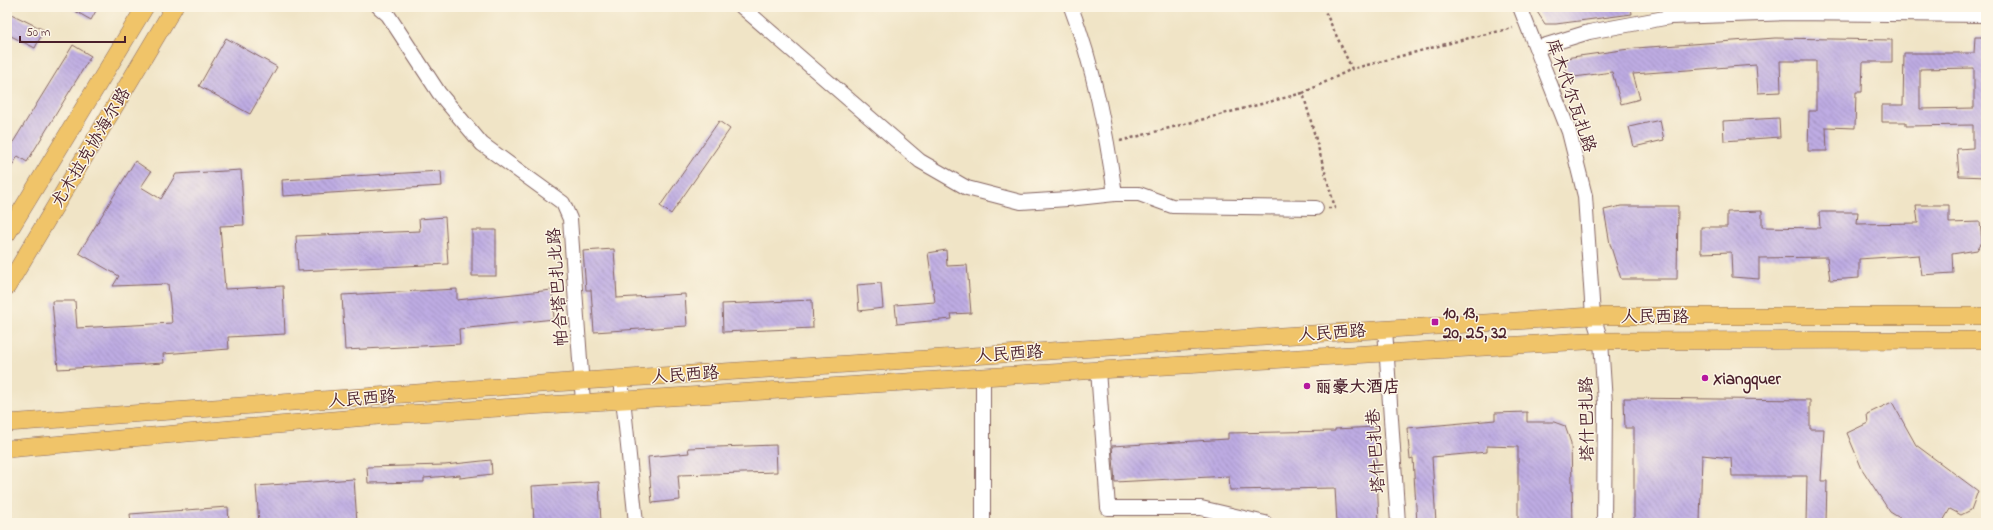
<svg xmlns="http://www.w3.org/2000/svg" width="1993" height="530" viewBox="0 0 1993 530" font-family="'Indie Flower','LXGW WenKai TC',sans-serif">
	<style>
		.building { fill: url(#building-back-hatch); fill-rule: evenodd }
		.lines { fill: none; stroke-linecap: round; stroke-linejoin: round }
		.minor-casing { stroke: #846461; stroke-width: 16 }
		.major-casing { stroke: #846461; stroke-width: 18 }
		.path { stroke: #846461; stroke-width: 2.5; stroke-dasharray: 3 3; stroke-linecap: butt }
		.minor { stroke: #fff; stroke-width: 14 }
		.major { stroke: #f0c469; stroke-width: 17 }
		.poi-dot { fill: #b5179e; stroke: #fcf5e5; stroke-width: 1.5 }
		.labels { text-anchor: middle; stroke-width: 3; stroke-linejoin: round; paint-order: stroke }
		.street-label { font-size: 17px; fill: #4a1f2b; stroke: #fcf5e5 }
		.poi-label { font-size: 17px; font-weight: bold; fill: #4a1f2b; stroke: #fcf5e5; text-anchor: start }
	</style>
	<defs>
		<pattern id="building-back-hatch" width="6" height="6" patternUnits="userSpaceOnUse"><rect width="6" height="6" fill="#beace3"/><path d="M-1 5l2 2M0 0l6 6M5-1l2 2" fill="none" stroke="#9c8bb8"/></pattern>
	</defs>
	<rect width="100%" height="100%" fill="#fcf5e5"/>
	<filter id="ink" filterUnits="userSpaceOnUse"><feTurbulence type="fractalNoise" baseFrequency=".025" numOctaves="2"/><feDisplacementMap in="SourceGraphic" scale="8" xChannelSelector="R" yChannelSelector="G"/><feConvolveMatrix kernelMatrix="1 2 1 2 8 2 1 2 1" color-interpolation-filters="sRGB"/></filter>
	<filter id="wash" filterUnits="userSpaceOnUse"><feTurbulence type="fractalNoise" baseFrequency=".012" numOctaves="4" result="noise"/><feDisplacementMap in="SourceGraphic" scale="16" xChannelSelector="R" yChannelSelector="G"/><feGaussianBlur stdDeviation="0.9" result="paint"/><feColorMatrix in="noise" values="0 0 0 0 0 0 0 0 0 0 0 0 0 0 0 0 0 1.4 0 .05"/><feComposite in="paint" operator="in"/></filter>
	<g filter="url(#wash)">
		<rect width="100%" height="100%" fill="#f0e4c6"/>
		<g id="blocks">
			<!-- building -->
			<g class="building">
				<path d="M 68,7 L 98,7 L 91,20 Z"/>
				<path d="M 1534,7 L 1631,7 L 1632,14 L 1556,24 L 1545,24 Z"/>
				<path d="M 7,12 L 44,30 L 35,48 L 7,34 Z"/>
				<path d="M 1975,37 L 1986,37 L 1986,177 L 1959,176 L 1957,149 L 1973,148 L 1973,125 L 1906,126 L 1906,122 L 1882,122 L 1882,105 L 1903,105 L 1904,53 L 1974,53 ZM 1974,68 L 1974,108 L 1920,109 L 1920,69 Z"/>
				<path d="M 226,38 L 277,67 L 250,114 L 199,86 Z"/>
				<path d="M 1775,38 L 1892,40 L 1892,62 L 1863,62 L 1862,92 L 1856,92 L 1855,128 L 1826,127 L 1827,151 L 1808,151 L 1809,111 L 1816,111 L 1816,61 L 1780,61 L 1781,92 L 1758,93 L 1756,65 L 1633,74 L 1640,99 L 1621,104 L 1612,72 L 1567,78 L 1565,58 L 1636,48 Z"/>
				<path d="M 73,45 L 91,56 L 27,162 L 18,156 L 7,174 L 7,152 Z"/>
				<path d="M 1779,118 L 1780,137 L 1724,141 L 1723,121 Z"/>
				<path d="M 1660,120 L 1664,140 L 1634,147 L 1629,127 Z"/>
				<path d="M 719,121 L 730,129 L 671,214 L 660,206 Z"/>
				<path d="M 135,161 L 151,172 L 141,187 L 161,199 L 176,174 L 241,170 L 244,225 L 220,226 L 225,289 L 283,286 L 285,334 L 228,337 L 229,349 L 163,354 L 164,363 L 58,369 L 52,301 L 75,301 L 77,328 L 172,323 L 168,284 L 113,286 L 119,276 L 79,253 Z"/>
				<path d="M 441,171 L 442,186 L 283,196 L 282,180 Z"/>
				<path d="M 1916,205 L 1949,205 L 1949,223 L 1980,222 L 1982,242 L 1977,250 L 1952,254 L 1953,273 L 1922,275 L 1919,255 L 1859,259 L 1859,278 L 1830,280 L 1827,257 L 1759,258 L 1759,279 L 1732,277 L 1731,252 L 1701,253 L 1701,227 L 1727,227 L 1727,212 L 1762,211 L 1762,227 L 1820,228 L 1819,212 L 1858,212 L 1857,224 L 1918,223 Z"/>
				<path d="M 1621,206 L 1678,206 L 1677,279 L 1621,279 L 1610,244 L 1604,210 Z"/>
				<path d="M 445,217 L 448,264 L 298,271 L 296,236 L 420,231 L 419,219 Z"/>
				<rect x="472" y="230" width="24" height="46"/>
				<path d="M 614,249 L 617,298 L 685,294 L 687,326 L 594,332 L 591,290 L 586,290 L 583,251 Z"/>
				<path d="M 946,250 L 947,266 L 967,265 L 971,313 L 951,314 L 952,319 L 897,324 L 895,305 L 935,302 L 928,253 Z"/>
				<path d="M 881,283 L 883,308 L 859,311 L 857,285 Z"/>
				<path d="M 457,289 L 457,300 L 552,290 L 554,319 L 459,329 L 460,344 L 345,350 L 342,295 Z"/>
				<path d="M 812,300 L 813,328 L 723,332 L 722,304 Z"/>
				<path d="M 1624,398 L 1810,400 L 1810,429 L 1824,429 L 1821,481 L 1827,481 L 1826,523 L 1806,523 L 1807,476 L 1732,476 L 1731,458 L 1702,455 L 1700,523 L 1634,523 L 1634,428 L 1625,428 Z"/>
				<path d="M 1892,402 L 1916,445 L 1978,491 L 1971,510 L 1961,515 L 1950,509 L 1942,523 L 1908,523 L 1890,512 L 1862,469 L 1847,433 L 1868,423 L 1867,414 Z"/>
				<path d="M 1527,412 L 1527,422 L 1554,422 L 1565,426 L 1571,443 L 1573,523 L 1518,523 L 1518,447 L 1487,446 L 1487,452 L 1432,457 L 1436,523 L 1417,523 L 1413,458 L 1410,459 L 1407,428 L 1495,420 L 1495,413 Z"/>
				<path d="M 1375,427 L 1379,523 L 1337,523 L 1335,488 L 1230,490 L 1229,476 L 1115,482 L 1112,446 L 1228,439 L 1228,433 L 1335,431 L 1335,429 Z"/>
				<path d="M 776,445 L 777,472 L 678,475 L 680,500 L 652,503 L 648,457 L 689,453 L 688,448 Z"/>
				<path d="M 491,460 L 492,474 L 460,478 L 460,475 L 424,478 L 424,482 L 368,483 L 367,467 L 445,465 Z"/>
				<path d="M 354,479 L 357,523 L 259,523 L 256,486 Z"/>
				<path d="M 599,482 L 601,523 L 534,523 L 532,486 Z"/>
				<path d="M 228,507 L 229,523 L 131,523 L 130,514 Z"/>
			</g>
		</g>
	</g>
	<g filter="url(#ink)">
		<use href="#blocks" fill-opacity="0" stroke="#846461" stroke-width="1"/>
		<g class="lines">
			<!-- minor casing -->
			<g class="minor-casing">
				<g id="minor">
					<path d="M 379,7 L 388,15 L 439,93 L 482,144 L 563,203 L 570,219 L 583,402"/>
					<path d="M 742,7 L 920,161 L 967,188 L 1021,202 L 1068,199 L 1115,194 L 1139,194 L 1172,206 L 1316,208"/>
					<path d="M 1071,7 C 1094,67 1106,131 1115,194"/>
					<path d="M 1520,7 L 1569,132 L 1585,196 L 1593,316 L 1601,341 L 1605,403 L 1604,523"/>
					<path d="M 1537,48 L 1589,32 L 1670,17 L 1791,13 L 1986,15"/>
					<path d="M 1385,329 L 1398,523"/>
					<path d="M 1098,370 L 1108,508 L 1201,508 L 1265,523"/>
					<path d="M 621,379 L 636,523"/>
					<path d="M 983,523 L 983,377"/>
				</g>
			</g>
			<!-- major casing -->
			<g class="major-casing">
				<g id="major">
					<path d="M 7,234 L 145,7"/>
					<path d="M 7,287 L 174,7"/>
					<path d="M 7,423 L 582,381 L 1593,316 L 1986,316"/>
					<path d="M 7,449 L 389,415 L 983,377 L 1585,341 L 1986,340"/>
				</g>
			</g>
			<!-- path -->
			<g class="path">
				<path d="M 1323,7 L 1352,69 L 1465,39 L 1513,28"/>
				<path d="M 1120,141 L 1303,93"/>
				<path d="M 1328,208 L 1335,208 L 1303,93 L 1352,69"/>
			</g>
			<!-- minor -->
			<use href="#minor" class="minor"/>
			<!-- major -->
			<use href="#major" class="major"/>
		</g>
	</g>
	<!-- markers -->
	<g class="poi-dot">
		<rect x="1431" y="318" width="8" height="8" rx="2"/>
		<circle cx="1705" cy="378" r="4"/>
		<circle cx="1307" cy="386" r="4"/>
	</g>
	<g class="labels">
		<!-- street labels -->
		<g class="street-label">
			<text transform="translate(1572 95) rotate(71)" y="6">库木代尔瓦扎路</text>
			<text transform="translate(90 147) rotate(-59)" y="6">尤木拉克协海尔路</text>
			<text transform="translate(557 287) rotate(-94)" y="6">帕合塔巴扎北路</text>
			<text x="1655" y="322">人民西路</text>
			<text transform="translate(1332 332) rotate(-4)" y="6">人民西路</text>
			<text transform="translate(1009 353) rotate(-4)" y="6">人民西路</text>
			<text transform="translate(685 374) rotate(-4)" y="6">人民西路</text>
			<text transform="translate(362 398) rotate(-4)" y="6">人民西路</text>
			<text transform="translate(1586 419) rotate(-91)" y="6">塔什巴扎路</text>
			<text transform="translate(1375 451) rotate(-94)" y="6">塔什巴扎巷</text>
		</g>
		<!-- poi labels -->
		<g class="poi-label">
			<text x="1443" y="318">10, 13,<tspan x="1443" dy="20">20, 25, 32</tspan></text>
			<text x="1713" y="384">Xiangquer</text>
			<text x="1315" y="392">丽豪大酒店</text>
		</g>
	</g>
	<!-- margin -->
	<rect width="1993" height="530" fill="none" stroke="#fcf5e5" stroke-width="24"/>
	<!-- scale -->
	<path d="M20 36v6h105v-6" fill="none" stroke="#4a1f2b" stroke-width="2"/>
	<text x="26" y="36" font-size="12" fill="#4a1f2b" stroke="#fcf5e5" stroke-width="3" paint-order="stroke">50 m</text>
</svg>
